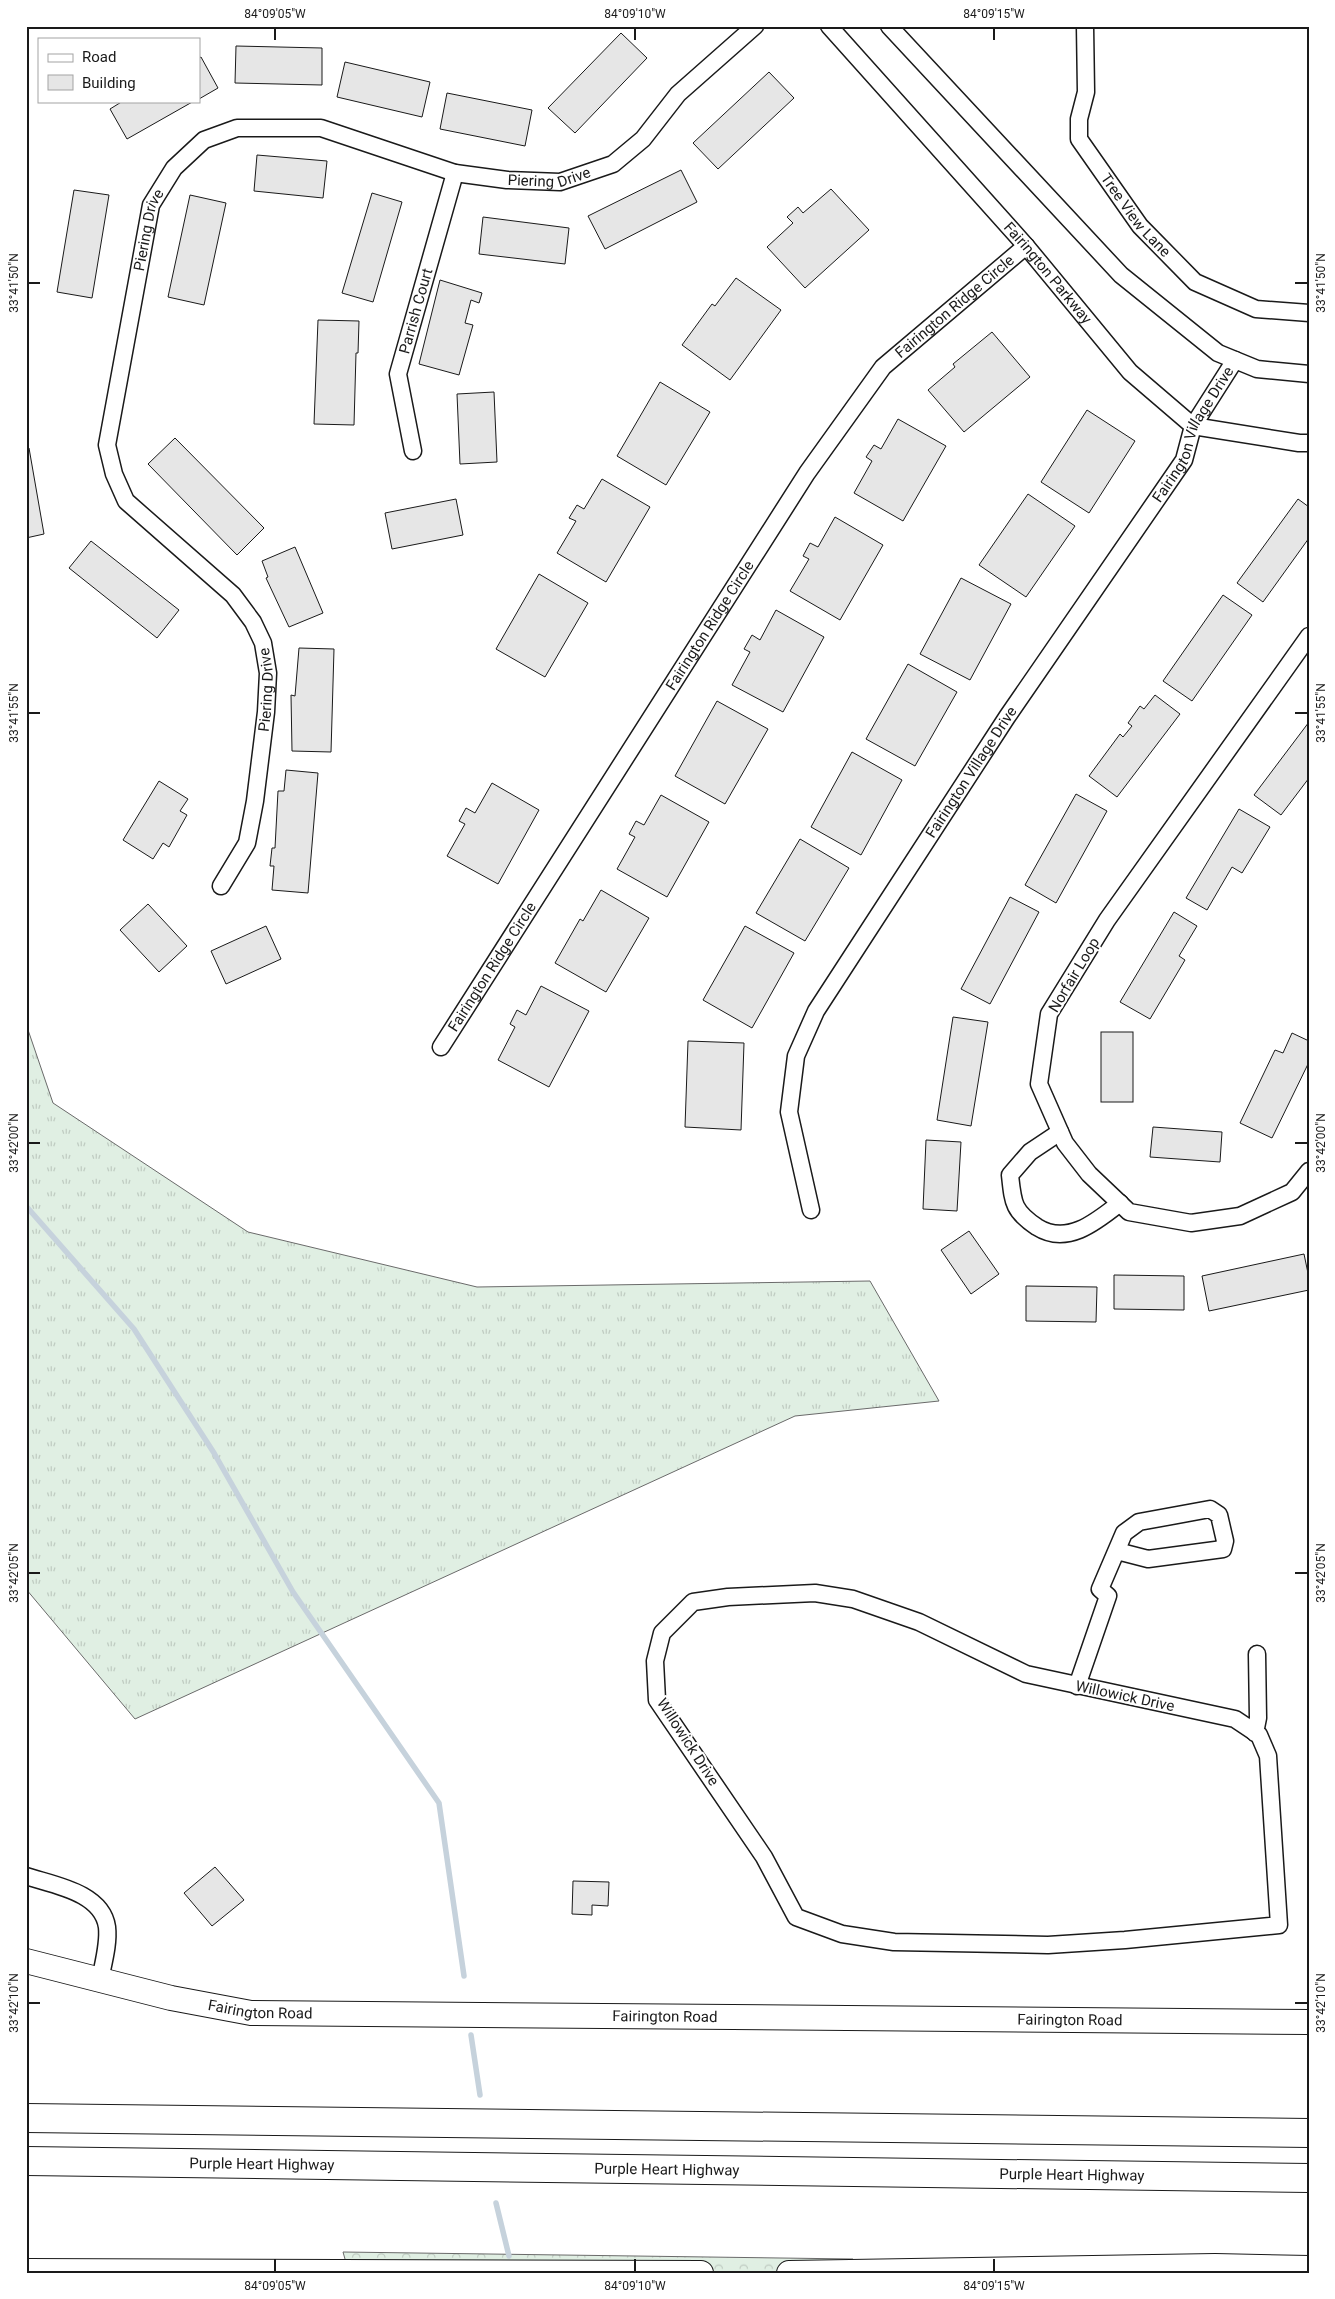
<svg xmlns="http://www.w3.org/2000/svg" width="1335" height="2299" viewBox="0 0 1335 2299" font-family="Roboto,sans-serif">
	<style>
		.grass { fill: url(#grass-tufts); stroke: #6a6a6a }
		.forest { fill: url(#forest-crowns); stroke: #6a6a6a }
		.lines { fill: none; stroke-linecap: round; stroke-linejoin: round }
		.stream { stroke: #c6d2dc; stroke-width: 5.5 }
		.building { fill: #e6e6e6; stroke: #1a1a1a }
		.street-casing { stroke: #1a1a1a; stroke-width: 19 }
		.secondary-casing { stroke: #1a1a1a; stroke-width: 26 }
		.highway-casing { stroke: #1a1a1a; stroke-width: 30 }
		.street { stroke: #fff; stroke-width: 16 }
		.secondary { stroke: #fff; stroke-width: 24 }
		.highway { stroke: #fff; stroke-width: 28 }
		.ticks { fill: none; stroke: #1a1a1a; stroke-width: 2 }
		.labels { text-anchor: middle; stroke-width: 4; stroke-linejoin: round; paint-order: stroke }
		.street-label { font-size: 15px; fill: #1a1a1a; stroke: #fff }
		.neatline { fill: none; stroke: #1a1a1a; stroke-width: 2 }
		.ticks-label { font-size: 12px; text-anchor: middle; fill: #1a1a1a }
	</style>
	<defs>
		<pattern id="grass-tufts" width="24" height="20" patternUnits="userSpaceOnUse" patternTransform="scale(1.25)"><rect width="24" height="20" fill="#e0efe3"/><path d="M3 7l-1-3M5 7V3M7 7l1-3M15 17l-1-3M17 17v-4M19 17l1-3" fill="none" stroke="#c0ccc2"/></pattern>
		<pattern id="forest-crowns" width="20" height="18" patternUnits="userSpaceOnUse" patternTransform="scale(1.25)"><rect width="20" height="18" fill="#e0efe3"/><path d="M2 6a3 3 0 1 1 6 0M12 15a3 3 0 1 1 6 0" fill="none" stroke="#c0ccc2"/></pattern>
	</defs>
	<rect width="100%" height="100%" fill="#fff"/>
	<!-- grass -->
	<path class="grass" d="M 26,1024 L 53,1103 L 248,1232 L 477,1287 L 870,1281 L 939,1401 L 795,1416 L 135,1719 L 26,1589 Z"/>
	<!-- forest -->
	<path class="forest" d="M 343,2252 L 853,2259 L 855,2273 L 349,2273 Z"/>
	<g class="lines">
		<!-- stream -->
		<g class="stream">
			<path d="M 26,1206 L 134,1329 L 214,1453 L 293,1592 L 439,1803 L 464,1976"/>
			<path d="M 471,2035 L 480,2095"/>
			<path d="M 496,2203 L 509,2256"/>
		</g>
	</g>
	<!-- building -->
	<g class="building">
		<path d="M 621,33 L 647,58 L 575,133 L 548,108 Z"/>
		<path d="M 236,46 L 322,48 L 322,85 L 235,83 Z"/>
		<path d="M 201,57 L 218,88 L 199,99 L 199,58 Z"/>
		<path d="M 345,62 L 430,82 L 422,117 L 337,97 Z"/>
		<path d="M 769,72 L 794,98 L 718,169 L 693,143 Z"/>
		<path d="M 447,93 L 532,110 L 525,146 L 440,129 Z"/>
		<path d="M 123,101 L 194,101 L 127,139 L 110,109 Z"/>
		<path d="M 257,155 L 327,161 L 323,198 L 254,191 Z"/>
		<path d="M 681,170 L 697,202 L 605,249 L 588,216 Z"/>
		<path d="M 831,189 L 869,230 L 805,288 L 767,247 L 793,223 L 787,217 L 798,207 L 803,213 Z"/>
		<path d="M 74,190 L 109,195 L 92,298 L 57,292 Z"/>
		<path d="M 372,193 L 402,202 L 373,302 L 342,293 Z"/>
		<path d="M 190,195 L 226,203 L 204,305 L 168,297 Z"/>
		<path d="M 483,217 L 569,228 L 565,264 L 479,254 Z"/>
		<path d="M 736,278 L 781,310 L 730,380 L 682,345 L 712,304 L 715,306 Z"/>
		<path d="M 440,280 L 482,293 L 479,303 L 471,300 L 465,323 L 473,325 L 459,375 L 419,364 Z"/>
		<path d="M 318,320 L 359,321 L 358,353 L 356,353 L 354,425 L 314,424 Z"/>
		<path d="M 992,332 L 1030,377 L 964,432 L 928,390 L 955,367 L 953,364 Z"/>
		<path d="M 660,382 L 710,412 L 666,485 L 617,456 Z"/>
		<path d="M 494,392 L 497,462 L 460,464 L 457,394 Z"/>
		<path d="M 1087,410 L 1135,441 L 1089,513 L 1041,482 Z"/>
		<path d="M 898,419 L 946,446 L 903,521 L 854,493 L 872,461 L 866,457 L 874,445 L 881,449 Z"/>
		<path d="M 175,438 L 264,528 L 237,555 L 148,464 Z"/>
		<path d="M 29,448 L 44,534 L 26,538 L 26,449 Z"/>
		<path d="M 602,479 L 650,507 L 606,582 L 557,553 L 576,521 L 569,518 L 577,505 L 584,509 Z"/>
		<path d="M 1028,494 L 1075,526 L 1026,597 L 979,565 Z"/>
		<path d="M 456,499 L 463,535 L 392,549 L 385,513 Z"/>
		<path d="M 1298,499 L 1309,507 L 1309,538 L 1263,602 L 1237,583 Z"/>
		<path d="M 835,517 L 883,545 L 840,620 L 790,591 L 809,559 L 803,556 L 810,543 L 818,547 Z"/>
		<path d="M 91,541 L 179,610 L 157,638 L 69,568 Z"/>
		<path d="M 295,547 L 323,613 L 289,627 L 266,578 L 268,577 L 262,561 Z"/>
		<path d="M 539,574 L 588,603 L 545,677 L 496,649 Z"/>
		<path d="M 961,578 L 1011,604 L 970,680 L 920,654 Z"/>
		<path d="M 1223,595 L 1252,615 L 1192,701 L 1163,681 Z"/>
		<path d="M 776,610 L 824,637 L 783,712 L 732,685 L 750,652 L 744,649 L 752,635 L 760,640 Z"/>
		<path d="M 299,648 L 334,649 L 331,752 L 292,751 L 291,695 L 295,696 Z"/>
		<path d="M 908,664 L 957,692 L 915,766 L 866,739 Z"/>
		<path d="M 1155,695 L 1180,714 L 1117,797 L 1089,776 L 1120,734 L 1123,737 L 1132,726 L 1128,723 L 1140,706 L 1144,709 Z"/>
		<path d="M 717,701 L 768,729 L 725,804 L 675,776 Z"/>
		<path d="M 1309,722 L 1309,778 L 1281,815 L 1254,795 Z"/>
		<path d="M 852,752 L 902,780 L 861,855 L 811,827 Z"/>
		<path d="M 286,770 L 318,773 L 308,893 L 272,890 L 274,866 L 270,866 L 272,848 L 275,848 L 278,791 L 284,791 Z"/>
		<path d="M 159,781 L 188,799 L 180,811 L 187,815 L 169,847 L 163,843 L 153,859 L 123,840 Z"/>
		<path d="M 492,783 L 539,810 L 498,884 L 447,856 L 465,824 L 459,821 L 466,808 L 475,813 Z"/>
		<path d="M 1076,794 L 1107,811 L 1056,903 L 1025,885 Z"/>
		<path d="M 661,795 L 709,822 L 667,897 L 617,869 L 635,837 L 629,834 L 636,821 L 644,825 Z"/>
		<path d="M 1239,809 L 1270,827 L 1242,873 L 1232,867 L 1207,910 L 1186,898 Z"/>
		<path d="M 800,839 L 849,868 L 805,941 L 756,913 Z"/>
		<path d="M 601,890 L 649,918 L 606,992 L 555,963 L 580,919 L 583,921 Z"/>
		<path d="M 1010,897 L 1039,912 L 990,1004 L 961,989 Z"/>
		<path d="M 148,904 L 187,946 L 159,972 L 120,930 Z"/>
		<path d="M 1174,912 L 1197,926 L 1179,956 L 1185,960 L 1150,1019 L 1120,1002 Z"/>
		<path d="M 266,926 L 281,959 L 226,984 L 211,951 Z"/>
		<path d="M 745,926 L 794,953 L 752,1028 L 703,1000 Z"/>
		<path d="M 541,986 L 589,1011 L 549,1087 L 498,1060 L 515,1027 L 510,1024 L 517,1010 L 526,1015 Z"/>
		<path d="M 953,1017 L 988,1022 L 971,1126 L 937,1120 Z"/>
		<rect x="1101" y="1032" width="32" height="70"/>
		<path d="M 1292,1033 L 1309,1041 L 1309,1062 L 1272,1138 L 1240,1123 L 1275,1050 L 1283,1053 Z"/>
		<path d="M 688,1041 L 744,1043 L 741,1130 L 685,1127 Z"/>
		<path d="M 1153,1127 L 1222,1132 L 1220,1162 L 1150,1157 Z"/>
		<path d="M 926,1140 L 961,1142 L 957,1211 L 923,1209 Z"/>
		<path d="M 969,1231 L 999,1274 L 971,1294 L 941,1250 Z"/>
		<path d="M 1304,1254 L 1309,1278 L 1309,1290 L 1209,1311 L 1202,1276 Z"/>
		<path d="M 1114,1275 L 1184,1276 L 1184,1310 L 1114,1309 Z"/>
		<path d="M 1026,1286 L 1097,1287 L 1096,1322 L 1026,1321 Z"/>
		<path d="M 215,1867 L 244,1900 L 212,1926 L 184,1893 Z"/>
		<path d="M 573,1881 L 609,1882 L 608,1906 L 592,1905 L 592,1915 L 572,1914 Z"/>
	</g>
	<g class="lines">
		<!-- street casing -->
		<g class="street-casing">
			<g id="street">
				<path id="s1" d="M 829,26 L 1026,246 L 1130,372 L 1193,426 L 1299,443 L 1309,443"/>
				<path d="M 889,26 L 1121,275 L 1218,353 L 1257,369 L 1309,374"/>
				<path id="s2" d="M 1085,26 L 1086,92 L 1079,119 L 1079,139 L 1140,226 L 1195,282 L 1256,309 L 1309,313"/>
				<path id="s3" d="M 413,451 L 398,374 L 455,173"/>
				<path d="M 1309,636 L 1107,920 L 1049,1014 L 1039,1084 L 1065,1143 L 1089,1174 L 1129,1212 L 1191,1223 L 1240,1216 L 1292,1192 L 1309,1171"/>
				<path id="s4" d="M 221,886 L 247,843 L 255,801 L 266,712 L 268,673 L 263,643 L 253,622 L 233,595 L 126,501 L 114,474 L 107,445 L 151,205 L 174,168 L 204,140 L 237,128 L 321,128 L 455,173 L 507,180 L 560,182 L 613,164 L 643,139 L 678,94 L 755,26"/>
				<path id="s5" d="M 441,1047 L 807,473 L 883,367 L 1026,246"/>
				<path d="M 1060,1132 L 1030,1152 L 1010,1175 C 1013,1203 1013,1211 1037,1227 C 1067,1246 1096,1222 1120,1203"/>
				<path id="s6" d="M 811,1210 L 789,1112 L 796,1056 L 816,1011 L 1007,717 L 1184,460 L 1193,426 L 1235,360"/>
				<path d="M 815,1593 L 853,1599 L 919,1622 L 1026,1674 L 1235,1719 L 1259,1735 L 1268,1756 L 1279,1925 L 1125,1940 L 1048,1945 L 1004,1944 L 894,1942 L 842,1934 L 796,1917 L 764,1857 L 657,1700 L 655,1661 L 662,1633 L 693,1602 L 728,1597 Z"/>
				<path d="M 1077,1686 L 1108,1596 L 1100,1589 L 1124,1533 L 1139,1522 L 1210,1509 L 1219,1515 L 1225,1541 L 1223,1549 L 1148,1559 L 1117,1551"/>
				<path d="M 1255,1733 L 1258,1718 L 1257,1654"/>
				<path d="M 26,1876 C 53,1885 102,1892 107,1927 C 109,1944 103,1964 100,1980"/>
			</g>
		</g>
		<!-- secondary casing -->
		<g class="secondary-casing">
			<g id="secondary">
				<path id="s7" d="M 26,1961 L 171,1998 L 251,2013 L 1309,2022"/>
				<path d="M 26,2271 L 701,2273"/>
				<path d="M 789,2273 L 1215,2266 L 1309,2268"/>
			</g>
		</g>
		<!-- highway casing -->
		<g class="highway-casing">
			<g id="highway">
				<path d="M 26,2118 L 1309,2133"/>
				<path id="s8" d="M 26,2161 L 1309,2178"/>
			</g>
		</g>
		<!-- street -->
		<use href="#street" class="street"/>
		<!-- secondary -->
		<use href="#secondary" class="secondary"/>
		<!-- highway -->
		<use href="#highway" class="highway"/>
	</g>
	<!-- ticks -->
	<path class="ticks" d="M 275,28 L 275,40M 635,28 L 635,40M 994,28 L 994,40M 28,283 L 40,283M 1295,283 L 1308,283M 28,713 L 40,713M 1295,713 L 1308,713M 28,1143 L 40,1143M 1295,1143 L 1308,1143M 28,1573 L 40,1573M 1295,1573 L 1308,1573M 28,2003 L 40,2003M 1295,2003 L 1308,2003M 275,2259 L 275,2272M 635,2259 L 635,2272M 994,2259 L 994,2272"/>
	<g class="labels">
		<!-- street labels -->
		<g class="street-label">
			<text dy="5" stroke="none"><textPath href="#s4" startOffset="1195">Piering Drive</textPath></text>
			<text dy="5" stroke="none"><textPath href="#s2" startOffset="209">Tree View Lane</textPath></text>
			<text dy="5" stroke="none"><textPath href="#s4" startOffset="730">Piering Drive</textPath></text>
			<text dy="5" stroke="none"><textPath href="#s1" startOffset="330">Fairington Parkway</textPath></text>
			<text dy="5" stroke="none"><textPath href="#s5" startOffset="905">Fairington Ridge Circle</textPath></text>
			<text dy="5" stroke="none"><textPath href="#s3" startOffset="144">Parrish Court</textPath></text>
			<text dy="5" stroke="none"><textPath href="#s6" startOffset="896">Fairington Village Drive</textPath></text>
			<text dy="5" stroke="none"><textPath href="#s5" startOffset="500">Fairington Ridge Circle</textPath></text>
			<text dy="5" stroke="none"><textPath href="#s4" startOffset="205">Piering Drive</textPath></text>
			<text dy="5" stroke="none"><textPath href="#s6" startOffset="491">Fairington Village Drive</textPath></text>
			<text dy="5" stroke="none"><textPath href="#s5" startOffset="95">Fairington Ridge Circle</textPath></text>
			<text transform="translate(1074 975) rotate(-59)" y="5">Norfair Loop</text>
			<text transform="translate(1125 1696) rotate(12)" y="5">Willowick Drive</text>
			<text transform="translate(688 1742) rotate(57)" y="5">Willowick Drive</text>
			<text dy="5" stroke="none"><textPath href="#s7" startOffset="240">Fairington Road</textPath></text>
			<text dy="5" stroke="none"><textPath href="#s7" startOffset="645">Fairington Road</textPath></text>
			<text dy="5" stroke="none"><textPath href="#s7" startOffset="1050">Fairington Road</textPath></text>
			<text dy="5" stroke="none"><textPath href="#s8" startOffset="236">Purple Heart Highway</textPath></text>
			<text dy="5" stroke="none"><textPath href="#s8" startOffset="641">Purple Heart Highway</textPath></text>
			<text dy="5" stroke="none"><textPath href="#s8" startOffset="1046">Purple Heart Highway</textPath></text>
		</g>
	</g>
	<!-- border -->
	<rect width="1335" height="2299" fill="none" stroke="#ffffff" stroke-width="55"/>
	<!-- legend -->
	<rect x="38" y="38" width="162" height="65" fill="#ffffff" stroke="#a3a3a3"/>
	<rect x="48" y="54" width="25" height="8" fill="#ffffff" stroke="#a3a3a3"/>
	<text x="82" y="62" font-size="15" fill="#1a1a1a">Road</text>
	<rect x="48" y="75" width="25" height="15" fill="#e6e6e6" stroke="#a3a3a3"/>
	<text x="82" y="88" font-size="15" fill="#1a1a1a">Building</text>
	<rect x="28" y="28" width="1280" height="2244" class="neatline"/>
	<g class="ticks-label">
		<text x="275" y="18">84°09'05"W</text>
		<text x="635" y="18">84°09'10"W</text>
		<text x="994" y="18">84°09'15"W</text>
		<text transform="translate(1321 283) rotate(-90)" y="4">33°41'50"N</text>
		<text transform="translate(14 283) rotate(-90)" y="4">33°41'50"N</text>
		<text transform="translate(14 713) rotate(-90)" y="4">33°41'55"N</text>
		<text transform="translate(1321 713) rotate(-90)" y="4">33°41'55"N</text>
		<text transform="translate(14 1143) rotate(-90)" y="4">33°42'00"N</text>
		<text transform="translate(1321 1143) rotate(-90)" y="4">33°42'00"N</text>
		<text transform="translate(14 1573) rotate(-90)" y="4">33°42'05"N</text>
		<text transform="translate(1321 1573) rotate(-90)" y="4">33°42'05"N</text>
		<text transform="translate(1321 2003) rotate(-90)" y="4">33°42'10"N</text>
		<text transform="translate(14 2003) rotate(-90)" y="4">33°42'10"N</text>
		<text x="275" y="2290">84°09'05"W</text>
		<text x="635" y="2290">84°09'10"W</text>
		<text x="994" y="2290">84°09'15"W</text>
	</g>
</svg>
